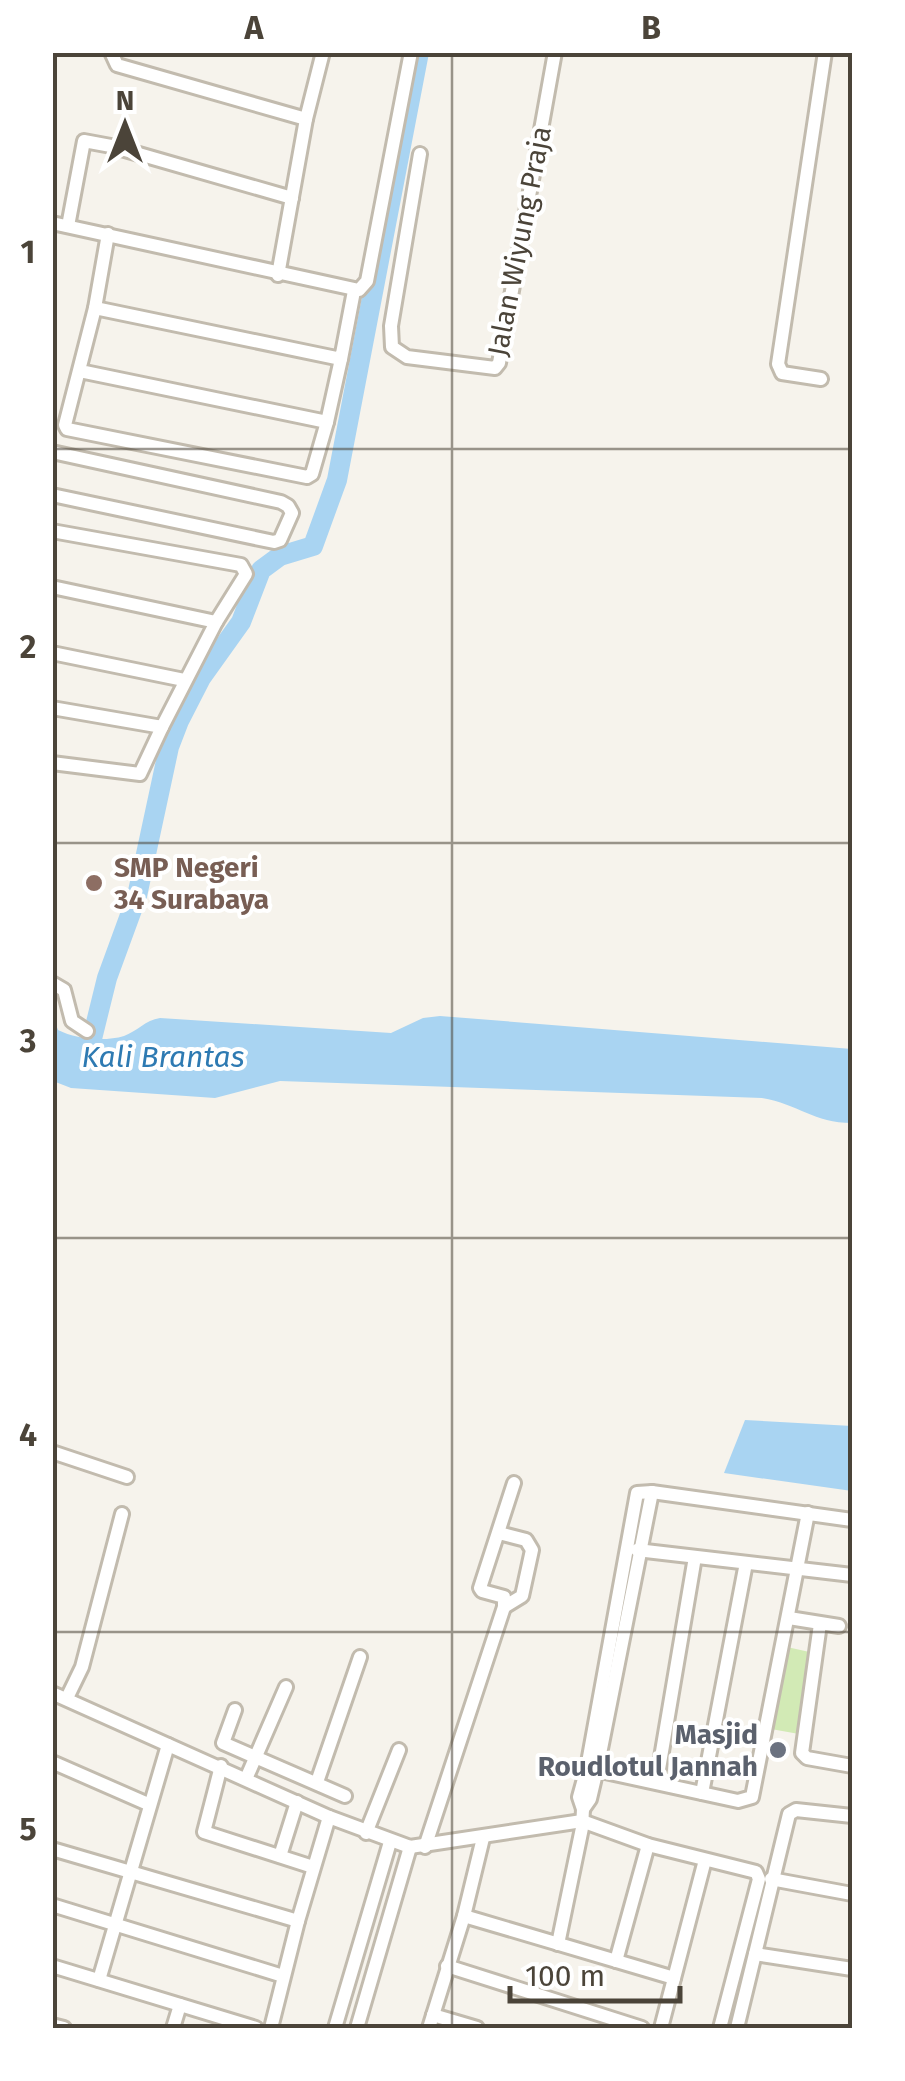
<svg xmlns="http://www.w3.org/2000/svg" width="905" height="2081" viewBox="0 0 905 2081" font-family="'Fira Sans',sans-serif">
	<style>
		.green { fill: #d2eab5 }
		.water { fill: #a9d4f2 }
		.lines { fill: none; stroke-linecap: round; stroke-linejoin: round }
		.river { stroke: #a9d4f2; stroke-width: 20 }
		.minor-casing { stroke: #c2bbae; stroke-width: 18 }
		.minor { stroke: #fff; stroke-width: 12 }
		.grid { fill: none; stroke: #4b4439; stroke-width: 2.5; stroke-opacity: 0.55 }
		.education-dot { fill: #8d6e63; stroke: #fff; stroke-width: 4 }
		.worship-dot { fill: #6b7280; stroke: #fff; stroke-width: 4 }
		.labels { text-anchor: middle; stroke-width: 8; stroke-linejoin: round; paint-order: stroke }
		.street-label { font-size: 28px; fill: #4b4439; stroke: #fff }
		.education-label { font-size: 28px; font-weight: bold; fill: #785e54; stroke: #fff; text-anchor: start }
		.worship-label { font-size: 28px; font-weight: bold; fill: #5b616d; stroke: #fff; text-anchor: end }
		.water-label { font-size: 30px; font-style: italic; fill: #2e7ab2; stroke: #fff }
		.neatline { fill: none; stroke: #4b4439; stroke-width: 4 }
		.grid-label { font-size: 32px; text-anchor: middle; font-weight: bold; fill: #4b4439 }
	</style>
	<rect width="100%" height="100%" fill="#f6f3ec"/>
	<!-- green -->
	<path class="green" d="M 787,1647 L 814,1653 L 799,1734 L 771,1729 Z"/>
	<!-- water -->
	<g class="water">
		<path d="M 53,994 L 53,1017 L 58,1030 C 76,1039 104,1042 124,1036 C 138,1031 145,1020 160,1018 L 391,1033 L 423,1018 L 440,1016 L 852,1049 L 852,1123 C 814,1123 798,1104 762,1098 L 280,1081 L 215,1098 L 71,1088 L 53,1081 Z"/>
		<path d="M 745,1420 L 852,1426 L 852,1491 L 724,1473 Z"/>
	</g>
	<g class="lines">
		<!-- river -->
		<path class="river" d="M 88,1055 L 107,978 L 137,896 L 169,747 L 179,721 L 201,678 L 241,622 L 261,570 L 280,556 L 313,546 L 337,480 L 419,52"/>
		<!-- minor casing -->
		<g class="minor-casing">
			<g id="minor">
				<path d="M 111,52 L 117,65 L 306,119"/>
				<path d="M 420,154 L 391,326 L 392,347 L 407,357 L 495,368 L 499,363 L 555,52"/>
				<path d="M 52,223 L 359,290 L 367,281 L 411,52"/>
				<path d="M 68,226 L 84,141 L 111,146 L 292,198"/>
				<path d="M 278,275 L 306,119 L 323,52"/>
				<path d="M 95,308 L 341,359 L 354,291"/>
				<path d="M 80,371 L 327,422 L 312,474 L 307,477 L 67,429 L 65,425 L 95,308 L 108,234"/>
				<path d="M 821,379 L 782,373 L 778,364 L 825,52"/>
				<path d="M 327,422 L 341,359"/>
				<path d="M 52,452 L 281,502 L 288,506 L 292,513 L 280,540 L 274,542 L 52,495"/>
				<path d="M 52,531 L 241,565 L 246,574 L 216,622"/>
				<path d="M 52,587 L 216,622 L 162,727 L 52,708"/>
				<path d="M 52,653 L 184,680"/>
				<path d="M 52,763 L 140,774 L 162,727"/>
				<path d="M 52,983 L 64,990 L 72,1021 L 87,1031"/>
				<path d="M 52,1452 L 127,1477"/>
				<path d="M 499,1533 L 526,1540 L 532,1550 L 522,1596 L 504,1607"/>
				<path d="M 637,1550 L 852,1575"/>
				<path d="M 789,1618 L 839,1626"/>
				<path d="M 820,1624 L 802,1753 L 807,1758 L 852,1766"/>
				<path d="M 52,1693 L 329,1817 L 410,1847 L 582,1821 L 648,1845 L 756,1872 L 759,1879 L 720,2028"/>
				<path d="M 67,1698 L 82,1667 L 122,1514"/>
				<path d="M 235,1710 L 223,1743 L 345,1796"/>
				<path d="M 52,1762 L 148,1804"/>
				<path d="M 221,1766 L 204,1832 L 313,1867"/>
				<path d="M 587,1768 L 738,1801 L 752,1797 L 808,1513"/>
				<path d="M 246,1779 L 286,1687"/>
				<path d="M 657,1781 L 695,1557"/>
				<path d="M 317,1782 L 360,1657"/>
				<path d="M 702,1793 L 746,1563"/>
				<path d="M 583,1809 L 590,1799 L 597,1769 L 652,1492"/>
				<path d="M 366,1833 L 399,1750"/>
				<path d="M 425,1847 L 504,1607 L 504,1597 L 482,1591 L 480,1588 L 514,1483"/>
				<path d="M 52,1849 L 298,1921"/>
				<path d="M 280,1856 L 297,1802"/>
				<path d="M 771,1879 L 852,1894"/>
				<path d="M 52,1905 L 283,1976"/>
				<path d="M 464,1916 L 674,1978"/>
				<path d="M 558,1944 L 582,1828 L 583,1809 L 579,1797 L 587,1768 L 637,1493 L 652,1492 L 852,1520"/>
				<path d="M 755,1954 L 852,1969"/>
				<path d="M 616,1961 L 648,1845"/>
				<path d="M 52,1966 L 256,2028"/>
				<path d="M 447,1966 L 642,2028"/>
				<path d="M 99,1980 L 168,1745"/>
				<path d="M 433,2015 L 477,2028"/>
				<path d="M 52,2025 L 64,2028"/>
				<path d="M 173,2028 L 180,2005"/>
				<path d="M 271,2028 L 298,1921 L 329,1817"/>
				<path d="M 335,2028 L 390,1842"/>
				<path d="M 357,2028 L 410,1847"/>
				<path d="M 429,2028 L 464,1916 L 483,1838"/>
				<path d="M 661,2028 L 705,1860"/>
				<path d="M 737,2028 L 789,1814 L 796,1810 L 852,1816"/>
			</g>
		</g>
		<!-- minor -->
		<use href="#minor" class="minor"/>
	</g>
	<!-- grid -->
	<path class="grid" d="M 452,52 L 452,2028M 52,449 L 852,449M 52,843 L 852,843M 52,1238 L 852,1238M 52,1632 L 852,1632"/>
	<!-- markers -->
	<circle class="education-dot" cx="94" cy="883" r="10"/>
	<circle class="worship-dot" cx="778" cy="1750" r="10"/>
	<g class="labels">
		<!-- street labels -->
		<g class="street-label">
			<text transform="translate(519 241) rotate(-79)" y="10">Jalan Wiyung Praja</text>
		</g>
		<!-- education labels -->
		<g class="education-label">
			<text x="114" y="877">SMP Negeri<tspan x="114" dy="32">34 Surabaya</tspan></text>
		</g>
		<!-- worship labels -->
		<g class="worship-label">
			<text x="758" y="1744">Masjid<tspan x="758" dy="32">Roudlotul Jannah</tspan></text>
		</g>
		<!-- water labels -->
		<g class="water-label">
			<text x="163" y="1067">Kali Brantas</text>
		</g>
	</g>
	<!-- border -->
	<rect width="905" height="2081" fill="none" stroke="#ffffff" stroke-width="110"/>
	<!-- north arrow -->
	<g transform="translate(125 125)" stroke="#ffffff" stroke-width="8" paint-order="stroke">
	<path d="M0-8L18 38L0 25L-18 38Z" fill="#4b4439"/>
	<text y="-15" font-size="28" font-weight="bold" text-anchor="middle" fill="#4b4439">N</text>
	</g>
	<!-- scale -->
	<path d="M510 1986v15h170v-15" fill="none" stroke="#4b4439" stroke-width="5"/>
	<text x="525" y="1986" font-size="30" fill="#4b4439" stroke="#ffffff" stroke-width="8" paint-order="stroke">100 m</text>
	<rect x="55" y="55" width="795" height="1971" class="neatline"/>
	<g class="grid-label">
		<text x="254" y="39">A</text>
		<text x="651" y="39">B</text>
		<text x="28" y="263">1</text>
		<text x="28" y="658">2</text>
		<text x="28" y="1052">3</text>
		<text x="28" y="1446">4</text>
		<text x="28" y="1840">5</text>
	</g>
</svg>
